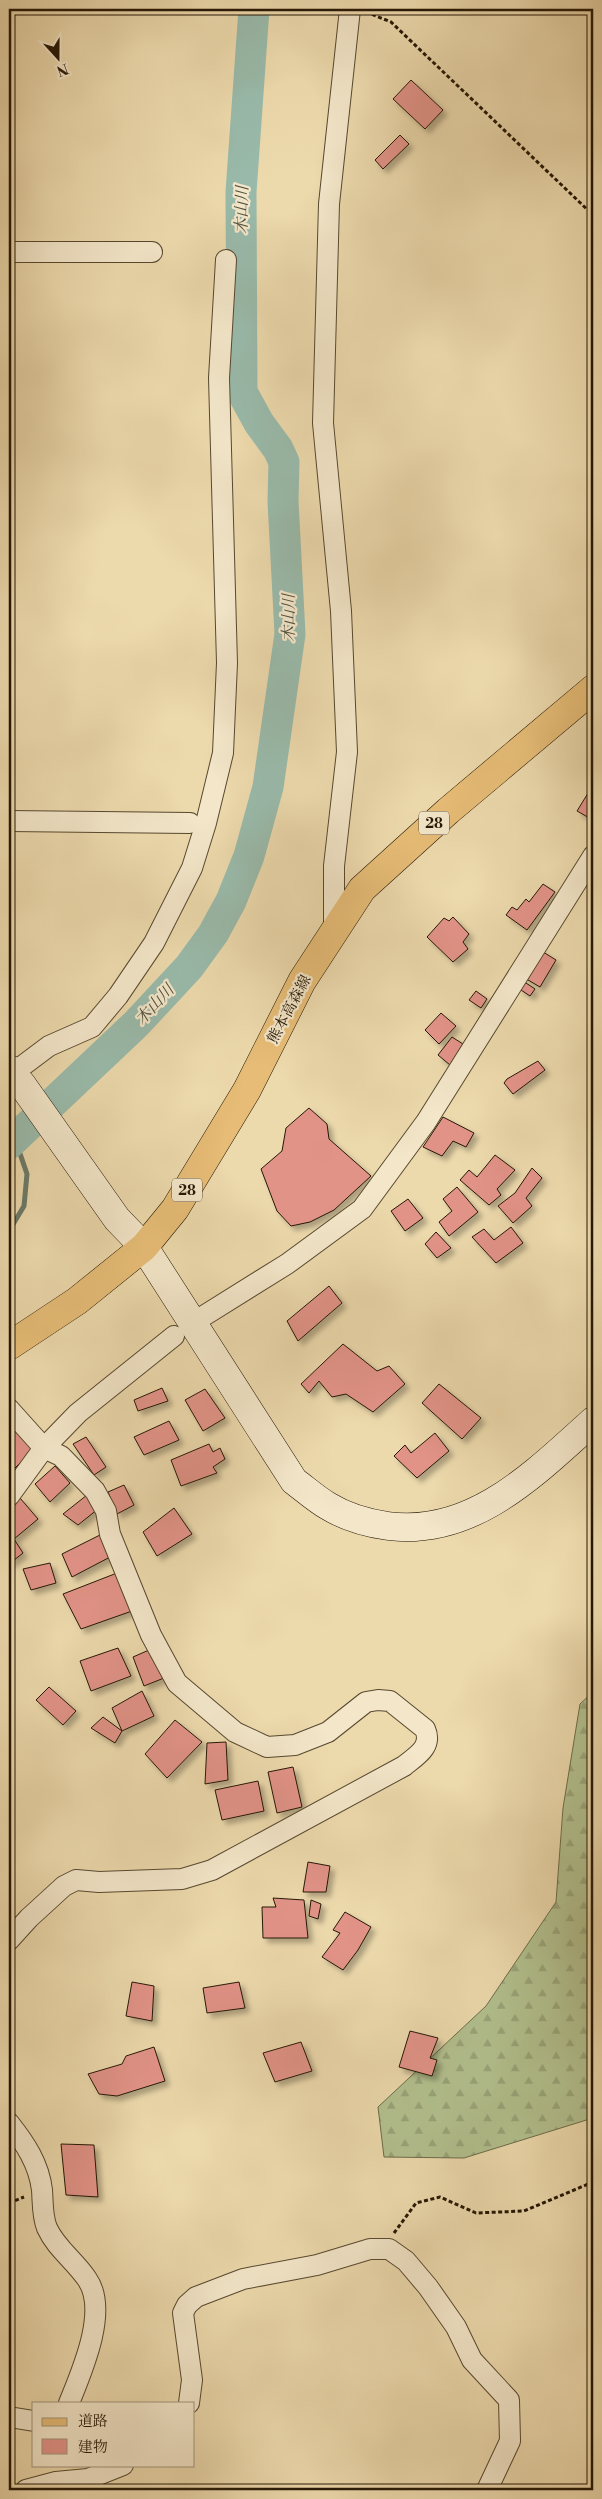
<svg xmlns="http://www.w3.org/2000/svg" width="602" height="2499" viewBox="0 0 602 2499" font-family="'Libre Bodoni','Noto Serif JP',serif">
	<style>
		.forest { fill: url(#forest-firs); stroke: #6c6c4a }
		.lines { fill: none; stroke-linecap: round; stroke-linejoin: round }
		.stream { stroke: #6b7968; stroke-width: 5 }
		.river { stroke: #99baaa; stroke-width: 31 }
		.building { fill: #e29388; stroke: #251705; filter: url(#shadow) }
		.street-casing { stroke: #57482f; stroke-width: 22 }
		.secondary-casing { stroke: #251705; stroke-width: 29 }
		.primary-casing { stroke: #251705; stroke-width: 29 }
		.path { stroke: #251705; stroke-width: 3; stroke-dasharray: 4 2.5; stroke-linecap: butt }
		.street { stroke: #f3e6c9; stroke-width: 20 }
		.secondary { stroke: #f3e6c9; stroke-width: 28 }
		.primary { stroke: #e6bc76; stroke-width: 28 }
		.labels { text-anchor: middle; stroke-width: 4.5; stroke-linejoin: round; paint-order: stroke }
		.shield { fill: #f3e6c9; stroke: #635540; stroke-width: 1 }
		.shield-label { font-size: 14px; font-weight: bold; fill: #251705 }
		.street-label { font-size: 15px; fill: #251705; stroke: #f3e6c9 }
		.water-label { font-size: 16px; font-style: italic; fill: #4e503f; stroke: #f3e6c9 }
	</style>
	<defs>
		<pattern id="forest-firs" width="22" height="20" patternUnits="userSpaceOnUse" patternTransform="scale(1.25)"><rect width="22" height="20" fill="#b2c08e"/><path d="M5 1l3.5 6h-7zM16 11l3.5 6h-7z" fill="#99a479"/></pattern>
		<filter id="shadow"><feDropShadow dx="4.5" dy="4.5" stdDeviation="2.5" flood-color="#0004"/></filter>
	</defs>
	<rect width="100%" height="100%" fill="#ecd9ac"/>
	<filter id="stains"><feTurbulence type="fractalNoise" baseFrequency=".004" numOctaves="4"/><feColorMatrix values="0 0 0 0 .2 0 0 0 0 .09 0 0 0 0 .02 0 0 0 .5 -.17"/></filter>
	<radialGradient id="worn" r=".72"><stop offset=".6" stop-color="#630" stop-opacity="0"/><stop offset="1" stop-color="#630" stop-opacity=".3"/></radialGradient>
	<!-- forest -->
	<path class="forest" d="M 593,1692 L 593,2118 L 464,2158 L 384,2157 L 378,2107 L 486,2006 L 556,1902 L 563,1808 L 580,1704 Z"/>
	<g class="lines">
		<!-- stream -->
		<path class="stream" d="M 9,1231 L 24,1206 L 27,1174 L 15,1139"/>
		<!-- river -->
		<path class="river" d="M 9,1144 L 136,1024 L 189,967 L 213,934 L 231,901 L 249,856 L 268,787 L 290,634 L 283,501 L 284,462 L 278,449 L 259,423 L 242,392 L 241,192 L 254,9"/>
	</g>
	<!-- building -->
	<g class="building">
		<path d="M 411,80 L 443,110 L 425,129 L 393,99 Z"/>
		<path d="M 400,135 L 409,144 L 383,169 L 375,160 Z"/>
		<path d="M 593,785 L 593,820 L 577,811 Z"/>
		<path d="M 543,884 L 555,892 L 527,930 L 506,915 L 512,907 L 517,910 L 526,899 L 529,902 Z"/>
		<path d="M 453,917 L 469,934 L 463,942 L 468,949 L 453,962 L 427,937 L 444,918 L 449,921 Z"/>
		<path d="M 540,950 L 556,960 L 540,987 L 523,977 Z"/>
		<path d="M 523,981 L 535,989 L 530,996 L 518,988 Z"/>
		<path d="M 476,991 L 487,999 L 481,1008 L 469,1000 Z"/>
		<path d="M 441,1013 L 456,1026 L 439,1044 L 425,1030 Z"/>
		<path d="M 452,1037 L 463,1044 L 450,1065 L 438,1055 Z"/>
		<path d="M 538,1061 L 545,1070 L 513,1094 L 504,1083 L 507,1079 Z"/>
		<path d="M 309,1108 L 327,1124 L 329,1139 L 371,1176 L 334,1210 L 310,1222 L 291,1226 L 277,1211 L 261,1169 L 282,1151 L 286,1128 Z"/>
		<path d="M 443,1117 L 474,1133 L 466,1147 L 453,1141 L 442,1156 L 423,1147 Z"/>
		<path d="M 495,1155 L 515,1170 L 497,1189 L 501,1195 L 489,1205 L 460,1180 L 469,1170 L 477,1177 Z"/>
		<path d="M 532,1168 L 542,1178 L 526,1198 L 532,1206 L 513,1223 L 498,1206 L 515,1193 Z"/>
		<path d="M 457,1187 L 478,1212 L 449,1236 L 439,1222 L 452,1211 L 443,1199 Z"/>
		<path d="M 408,1199 L 423,1218 L 405,1231 L 391,1211 Z"/>
		<path d="M 511,1227 L 523,1243 L 496,1263 L 472,1237 L 484,1229 L 494,1240 Z"/>
		<path d="M 436,1232 L 451,1248 L 437,1258 L 425,1244 Z"/>
		<path d="M 329,1286 L 342,1303 L 298,1341 L 287,1321 Z"/>
		<path d="M 343,1344 L 377,1371 L 389,1366 L 405,1384 L 373,1412 L 346,1394 L 332,1397 L 319,1381 L 309,1393 L 301,1384 Z"/>
		<path d="M 439,1384 L 481,1418 L 462,1439 L 422,1403 Z"/>
		<path d="M 162,1388 L 168,1401 L 138,1411 L 134,1400 Z"/>
		<path d="M 205,1389 L 225,1418 L 203,1431 L 185,1400 Z"/>
		<path d="M 169,1421 L 179,1440 L 144,1455 L 134,1437 Z"/>
		<path d="M 14,1429 L 35,1448 L 13,1470 L 9,1466 L 9,1435 Z"/>
		<path d="M 435,1433 L 449,1451 L 417,1478 L 394,1456 L 405,1445 L 411,1453 Z"/>
		<path d="M 86,1437 L 106,1467 L 94,1475 L 73,1444 Z"/>
		<path d="M 209,1444 L 213,1452 L 220,1448 L 225,1459 L 213,1467 L 217,1473 L 181,1486 L 171,1460 Z"/>
		<path d="M 55,1466 L 70,1483 L 50,1502 L 35,1484 Z"/>
		<path d="M 124,1485 L 134,1505 L 117,1514 L 108,1492 Z"/>
		<path d="M 87,1495 L 98,1509 L 78,1525 L 63,1514 Z"/>
		<path d="M 20,1498 L 38,1519 L 14,1539 L 23,1553 L 9,1564 L 9,1510 Z"/>
		<path d="M 174,1508 L 192,1534 L 157,1556 L 143,1532 Z"/>
		<path d="M 102,1534 L 112,1556 L 72,1577 L 62,1554 Z"/>
		<path d="M 50,1563 L 56,1583 L 31,1590 L 23,1569 Z"/>
		<path d="M 117,1573 L 132,1611 L 81,1629 L 63,1594 Z"/>
		<path d="M 118,1648 L 131,1676 L 91,1691 L 80,1661 Z"/>
		<path d="M 149,1650 L 164,1678 L 144,1686 L 133,1657 Z"/>
		<path d="M 49,1687 L 76,1711 L 63,1725 L 36,1700 Z"/>
		<path d="M 142,1691 L 154,1716 L 122,1731 L 112,1708 Z"/>
		<path d="M 103,1717 L 122,1731 L 115,1743 L 91,1728 Z"/>
		<path d="M 175,1720 L 202,1742 L 167,1778 L 145,1754 Z"/>
		<path d="M 226,1742 L 228,1780 L 205,1784 L 207,1743 Z"/>
		<path d="M 293,1767 L 302,1807 L 277,1813 L 268,1772 Z"/>
		<path d="M 258,1781 L 264,1811 L 222,1820 L 215,1790 Z"/>
		<path d="M 308,1862 L 330,1866 L 326,1892 L 303,1892 Z"/>
		<path d="M 273,1898 L 304,1900 L 308,1938 L 263,1938 L 262,1907 L 276,1907 Z"/>
		<path d="M 311,1900 L 321,1904 L 318,1919 L 309,1916 Z"/>
		<path d="M 345,1912 L 371,1927 L 358,1950 L 343,1970 L 322,1957 L 340,1933 L 333,1930 Z"/>
		<path d="M 132,1982 L 154,1986 L 152,2021 L 126,2016 Z"/>
		<path d="M 239,1982 L 245,2008 L 207,2013 L 203,1988 Z"/>
		<path d="M 410,2031 L 438,2038 L 430,2058 L 437,2060 L 432,2076 L 399,2067 Z"/>
		<path d="M 301,2042 L 312,2071 L 275,2082 L 263,2053 Z"/>
		<path d="M 154,2047 L 165,2081 L 117,2096 L 99,2094 L 88,2074 L 122,2064 L 126,2056 Z"/>
		<path d="M 61,2144 L 94,2145 L 98,2197 L 66,2195 Z"/>
	</g>
	<g class="lines">
		<!-- street casing -->
		<g class="street-casing">
			<g id="street">
				<path d="M 9,252 L 152,252"/>
				<path d="M 9,821 L 190,823"/>
				<path d="M 334,931 L 334,866 L 347,752 L 341,611 L 323,423 L 329,204 L 350,9"/>
				<path d="M 9,1076 L 49,1046 L 92,1027 L 118,996 L 154,943 L 192,868 L 206,823 L 223,753 L 227,663 L 219,378 L 226,260"/>
				<path d="M 202,1317 L 287,1264 L 362,1209 L 426,1122 L 593,856"/>
				<path d="M 9,1409 L 44,1448 L 61,1456 L 95,1491 L 106,1511 L 110,1534 L 151,1635 L 177,1683 L 235,1732 L 267,1747 L 295,1745 L 328,1732 L 366,1702 L 378,1700 L 390,1701 L 425,1729 C 433,1747 416,1756 404,1766 L 212,1870 L 182,1879 L 99,1882 L 76,1880 L 64,1886 L 29,1918 L 9,1940"/>
				<path d="M 9,1496 L 44,1448 L 78,1413 L 174,1336"/>
				<path d="M 9,2123 C 25,2143 39,2164 42,2190 C 43,2203 42,2216 47,2228 C 56,2248 75,2261 87,2279 C 109,2310 82,2371 69,2403"/>
				<path d="M 189,2403 L 192,2380 L 183,2313 L 187,2305 L 196,2297 L 243,2279 L 317,2265 L 370,2249 L 389,2249 L 406,2261 L 428,2287 L 456,2327 L 472,2360 L 509,2400 L 510,2441 L 487,2490"/>
				<path d="M 9,2417 L 34,2421"/>
				<path d="M 26,2490 L 56,2482 L 88,2479 L 123,2465"/>
			</g>
		</g>
		<!-- secondary casing -->
		<g class="secondary-casing">
			<path id="secondary" d="M 9,1069 L 23,1086 L 117,1219 L 144,1247 L 294,1481 C 305,1489 316,1499 328,1506 C 346,1517 367,1523 388,1526 C 473,1537 535,1473 593,1421"/>
		</g>
		<!-- primary casing -->
		<g class="primary-casing">
			<path id="primary" d="M 9,1346 L 77,1301 L 144,1247 L 175,1209 L 247,1090 L 302,981 L 362,889 L 448,811 L 593,689"/>
		</g>
		<!-- path -->
		<g class="path">
			<path d="M 366,12 L 391,22 L 593,215"/>
			<path d="M 9,2203 L 24,2197"/>
			<path d="M 394,2233 L 416,2203 L 440,2197 L 476,2213 L 524,2211 L 593,2182"/>
		</g>
		<!-- street -->
		<use href="#street" class="street"/>
		<!-- secondary -->
		<use href="#secondary" class="secondary"/>
		<!-- primary -->
		<use href="#primary" class="primary"/>
	</g>
	<g class="labels">
		<!-- shield labels -->
		<g class="shield">
			<rect x="419" y="811.5" width="30" height="23" rx="4"/>
			<rect x="172" y="1178.5" width="30" height="23" rx="4"/>
		</g>
		<g class="shield-label">
			<text x="434" y="828">28</text>
			<text x="187" y="1195">28</text>
		</g>
		<!-- street labels -->
		<g class="street-label">
			<text transform="translate(289 1009) rotate(-62)" y="5">熊本高森線</text>
		</g>
		<!-- water labels -->
		<g class="water-label">
			<text transform="translate(241 210) rotate(-89)" y="6">木山川</text>
			<text transform="translate(288 618) rotate(-90)" y="6">木山川</text>
			<text transform="translate(154 1004) rotate(-47)" y="6">木山川</text>
		</g>
	</g>
	<!-- margin -->
	<rect width="602" height="2499" fill="none" stroke="#ecd9ac" stroke-width="30"/>
	<rect x="10" y="10" width="582" height="2479" fill="none" stroke="#251705" stroke-width="2.5"/>
	<rect x="15" y="15" width="572" height="2469" fill="none" stroke="#251705"/>
	<!-- legend -->
	<rect x="32" y="2402" width="162" height="65" fill="#f3e6c9" stroke="#a1937b"/>
	<rect x="42" y="2418" width="25" height="8" fill="#e6bc76" stroke="#a1937b"/>
	<text x="78" y="2426" font-size="15" fill="#251705">道路</text>
	<rect x="42" y="2439" width="25" height="15" fill="#e29388" stroke="#a1937b"/>
	<text x="78" y="2452" font-size="15" fill="#251705">建物</text>
	<!-- north arrow -->
	<g transform="translate(58 58) rotate(159)" stroke="#f3e6c9" stroke-width="4" paint-order="stroke">
	<path d="M0-4L9 19L0 12L-9 19Z" fill="#251705"/>
	<text y="-8" font-size="14" font-weight="bold" text-anchor="middle" fill="#251705">N</text>
	</g>
	<rect width="100%" height="100%" filter="url(#stains)"/>
	<rect width="100%" height="100%" fill="url(#worn)"/>
</svg>
